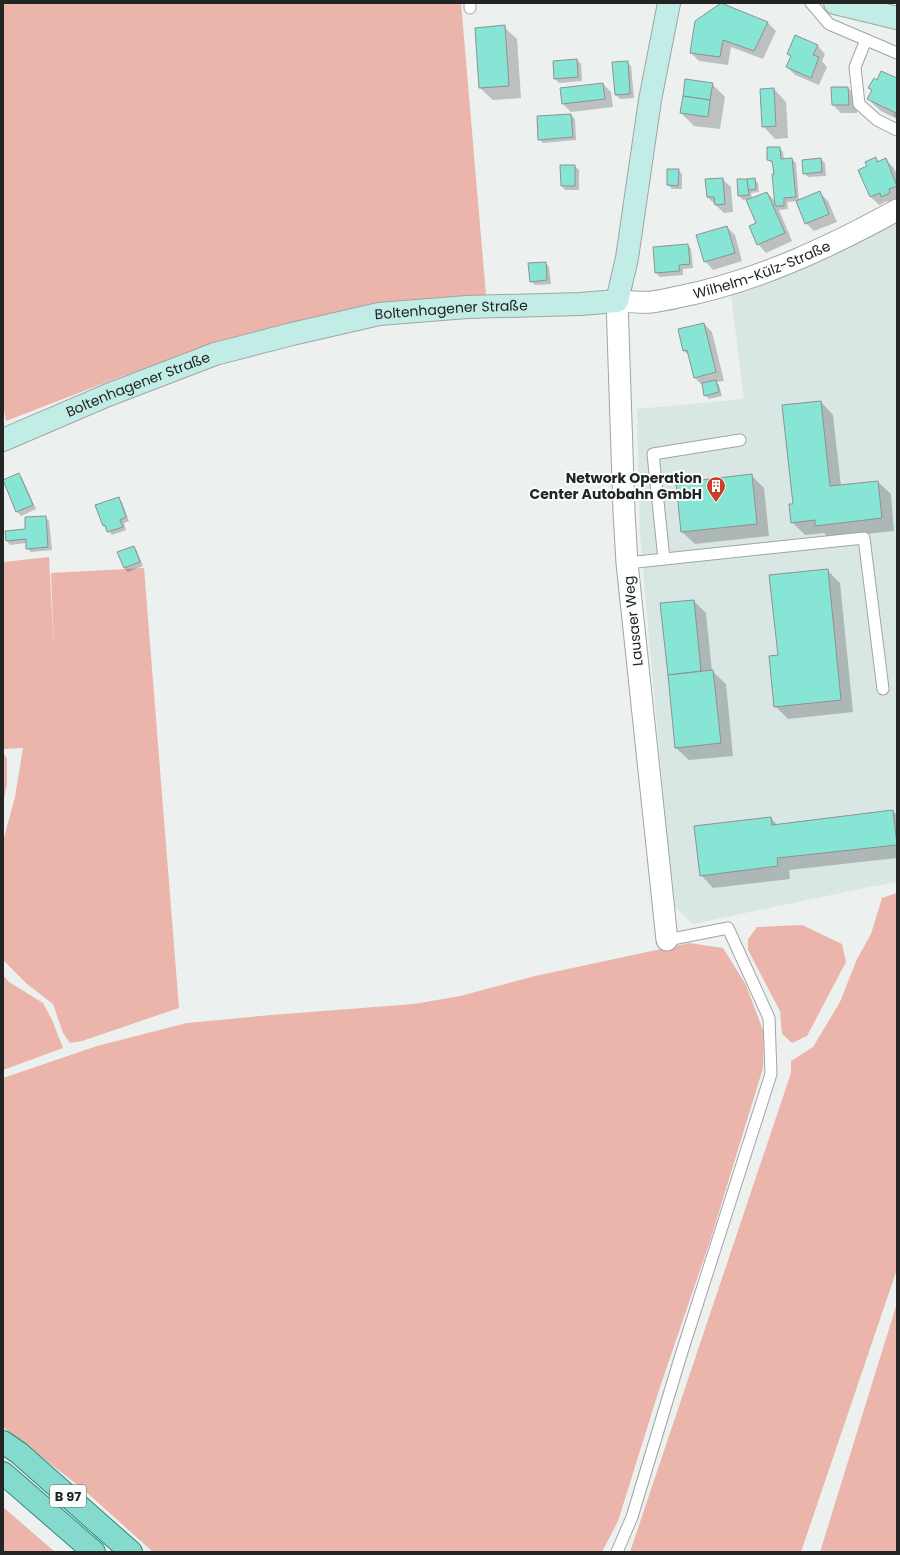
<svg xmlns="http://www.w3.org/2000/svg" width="900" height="1555" viewBox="0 0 900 1555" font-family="Poppins,sans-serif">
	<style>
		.built { fill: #d9e7e4 }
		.green { fill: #ebb5ab }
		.shadow { fill: #0003 }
		.building { fill: #86e5d4; stroke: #8e9291 }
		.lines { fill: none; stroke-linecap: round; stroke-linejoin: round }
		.lane-casing { stroke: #a0a5a4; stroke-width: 13 }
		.street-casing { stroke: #a0a5a4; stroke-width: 23 }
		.secondary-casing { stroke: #a0a5a4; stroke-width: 24 }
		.primary-casing { stroke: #2d8b7d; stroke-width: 24 }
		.lane { stroke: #fff; stroke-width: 11 }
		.street { stroke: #fff; stroke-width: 21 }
		.secondary { stroke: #c2ede6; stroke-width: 22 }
		.primary { stroke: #85dace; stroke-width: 22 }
		.labels { text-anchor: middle; stroke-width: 4; stroke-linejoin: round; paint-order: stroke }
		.shield { fill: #f9fefc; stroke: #636565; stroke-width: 1 }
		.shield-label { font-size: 13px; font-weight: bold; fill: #232424 }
		.street-label { font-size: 14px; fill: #232424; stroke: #f9fefc }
		.poi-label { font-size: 14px; font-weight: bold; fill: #232424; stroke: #f9fefc; text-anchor: end }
	</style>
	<rect width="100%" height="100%" fill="#ecf0ef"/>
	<!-- built -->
	<path class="built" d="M 897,218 L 897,882 L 860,889 L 693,924 L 673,905 L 640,536 L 637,409 L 744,399 L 731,294 Z"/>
	<!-- green -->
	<g class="green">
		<path d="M 3,3 L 461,3 L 486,295 L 408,302 L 356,310 L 274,327 L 120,377 L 6,421 L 3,404 Z"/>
		<path d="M 49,557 L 54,652 L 51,573 L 144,568 L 179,1008 L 82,1041 L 70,1043 L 63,1033 L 53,1004 L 27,984 L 3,960 L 3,841 L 15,797 L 23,748 L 3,749 L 3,562 Z"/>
		<path d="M 3,753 L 7,758 L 7,784 L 3,804 Z"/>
		<path d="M 897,893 L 897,1269 L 801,1552 L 630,1552 L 791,1073 L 791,1061 L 813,1047 L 840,1002 L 857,959 L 871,934 L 882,898 Z"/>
		<path d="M 802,925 L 842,944 L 846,962 L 807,1036 L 792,1043 L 782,1034 L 780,1011 L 748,950 L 748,939 L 757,927 Z"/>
		<path d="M 689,943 L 723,948 L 746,985 L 764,1033 L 763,1068 L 710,1241 L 659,1390 L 618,1521 L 602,1552 L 153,1552 L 84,1490 L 3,1427 L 3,1078 L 97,1046 L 187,1023 L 271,1015 L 414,1004 L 460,996 L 535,976 Z"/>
		<path d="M 3,975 L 9,982 L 43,1003 L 52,1020 L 63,1048 L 3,1070 Z"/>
		<path d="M 897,1303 L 897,1552 L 820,1552 Z"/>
		<path d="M 3,1507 L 55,1552 L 3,1552 Z"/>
	</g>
	<!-- shadow -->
	<g class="shadow">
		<path d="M 721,4 L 768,23 L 776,31 L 763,59 L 731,47 L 728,65 L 699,61 L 691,53 Z"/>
		<path d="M 504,27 L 517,39 L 521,98 L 493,100 L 480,88 Z"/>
		<path d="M 817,45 L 825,54 L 822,61 L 827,67 L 819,85 L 795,75 L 787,67 L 791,57 L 788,54 Z"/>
		<path d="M 577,60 L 581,64 L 582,81 L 559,83 L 555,79 Z"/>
		<path d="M 627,62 L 631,66 L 634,98 L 620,99 L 616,95 L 613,63 Z"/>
		<path d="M 897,79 L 897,119 L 881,111 L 868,99 L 873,91 L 870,88 L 878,81 Z"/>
		<path d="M 603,84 L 611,92 L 613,107 L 571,112 L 562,103 Z"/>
		<path d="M 712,84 L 725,97 L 720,129 L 694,126 L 681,113 Z"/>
		<path d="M 832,88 L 848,88 L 856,96 L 857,113 L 841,113 L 833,105 Z"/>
		<path d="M 774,89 L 786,102 L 788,138 L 775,139 L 763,126 Z"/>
		<path d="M 571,115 L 575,119 L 576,140 L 543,143 L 539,139 Z"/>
		<path d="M 779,148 L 783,152 L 784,160 L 792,159 L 796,163 L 799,201 L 820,193 L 828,201 L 837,222 L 814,231 L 806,223 L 797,201 L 787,202 L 788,209 L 779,210 L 792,241 L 766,253 L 758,244 L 757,224 L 751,199 L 743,200 L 739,196 L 754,179 L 758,183 L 759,192 L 751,193 L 752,199 L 767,193 L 775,201 L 773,164 L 768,159 Z"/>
		<path d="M 821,159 L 825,163 L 826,176 L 808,177 L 804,173 Z"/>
		<path d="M 875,159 L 879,162 L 886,160 L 894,168 L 897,175 L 897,202 L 891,205 L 887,201 L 879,205 L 871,197 L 868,167 Z"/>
		<path d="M 575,166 L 579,170 L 579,190 L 565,190 L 562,186 Z"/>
		<path d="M 678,170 L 682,174 L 682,189 L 672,189 L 668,185 Z"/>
		<path d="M 722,179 L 731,187 L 733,212 L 724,213 L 707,197 Z"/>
		<path d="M 727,227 L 735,235 L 742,261 L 713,270 L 705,261 Z"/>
		<path d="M 688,245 L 691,249 L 693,268 L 683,269 L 683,275 L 660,277 L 656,273 Z"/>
		<path d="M 546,263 L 549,267 L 551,284 L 535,285 L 531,281 Z"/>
		<path d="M 704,324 L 712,332 L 724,381 L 717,382 L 719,385 L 722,396 L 709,399 L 705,395 L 703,386 L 695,378 L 690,356 L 684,351 Z"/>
		<path d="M 821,402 L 833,415 L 841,486 L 878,482 L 891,494 L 894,531 L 829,538 L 824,533 L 805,535 L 792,522 L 794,505 Z"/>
		<path d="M 18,474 L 22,478 L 36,509 L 21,516 L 17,512 L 3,481 Z"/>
		<path d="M 751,475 L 764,488 L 769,536 L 695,544 L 682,532 Z"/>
		<path d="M 118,498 L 122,502 L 129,521 L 124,523 L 126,530 L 112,535 L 104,526 Z"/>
		<path d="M 45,517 L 49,521 L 52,550 L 31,552 L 27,548 L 27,543 L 10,545 L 7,541 L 27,530 Z"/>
		<path d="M 134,547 L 137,551 L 143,566 L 128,572 L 124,568 L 119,553 Z"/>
		<path d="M 827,570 L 840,583 L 853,712 L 788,719 L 775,706 Z"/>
		<path d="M 694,601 L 706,613 L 712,671 L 726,684 L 733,756 L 689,760 L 676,748 L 662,604 Z"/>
		<path d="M 893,811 L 897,815 L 897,858 L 789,870 L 790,879 L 713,888 L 701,875 L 771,818 L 777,825 Z"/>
	</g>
	<!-- building -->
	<g class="building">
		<path d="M 721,3 L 768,22 L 754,51 L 723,40 L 720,57 L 690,53 L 695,21 Z"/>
		<path d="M 505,25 L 509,86 L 479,88 L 475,28 Z"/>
		<path d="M 795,35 L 818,45 L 813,55 L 819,57 L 811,78 L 786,67 L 791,56 L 787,54 Z"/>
		<path d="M 577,59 L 578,77 L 554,79 L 553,61 Z"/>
		<path d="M 628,61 L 630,94 L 615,95 L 612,62 Z"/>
		<path d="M 881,71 L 897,78 L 897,116 L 894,115 L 896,113 L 867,99 L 872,90 L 868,88 L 874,78 L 877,80 Z"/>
		<path d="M 685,79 L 713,83 L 710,100 L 683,96 Z"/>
		<path d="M 603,83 L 605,99 L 562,104 L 560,88 Z"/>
		<path d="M 831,87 L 848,87 L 849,105 L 832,105 Z"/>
		<path d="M 774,88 L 776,126 L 762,127 L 760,89 Z"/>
		<path d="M 683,96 L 710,100 L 708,117 L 680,113 Z"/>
		<path d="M 571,114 L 573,137 L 538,140 L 537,116 Z"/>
		<path d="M 767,147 L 780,147 L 781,159 L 792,158 L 796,197 L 784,198 L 784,206 L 775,206 L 772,174 L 774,174 L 772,161 L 767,160 Z"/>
		<path d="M 876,157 L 877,162 L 886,158 L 897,186 L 889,189 L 890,193 L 881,197 L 880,193 L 870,197 L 858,170 L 867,166 L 865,162 Z"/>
		<path d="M 821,158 L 822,172 L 803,174 L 802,160 Z"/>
		<path d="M 560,165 L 575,165 L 575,186 L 561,186 Z"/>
		<path d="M 667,169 L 679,169 L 678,186 L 667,185 Z"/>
		<path d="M 723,178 L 725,204 L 715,205 L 714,197 L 707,197 L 705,179 Z"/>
		<path d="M 755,178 L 756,189 L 748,190 L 747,179 Z"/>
		<path d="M 737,179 L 747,179 L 749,195 L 738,196 Z"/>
		<path d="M 820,191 L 829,214 L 805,224 L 796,201 Z"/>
		<path d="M 767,192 L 785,233 L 757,245 L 749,226 L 756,223 L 746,200 Z"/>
		<path d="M 727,226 L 735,253 L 704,262 L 696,235 Z"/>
		<path d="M 688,244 L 690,264 L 679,265 L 680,271 L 655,273 L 653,247 Z"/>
		<path d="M 546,262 L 547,280 L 530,282 L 528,263 Z"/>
		<path d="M 704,323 L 716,372 L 694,378 L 687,350 L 683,351 L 678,329 Z"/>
		<path d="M 716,380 L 719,392 L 704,396 L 702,383 Z"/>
		<path d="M 821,401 L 830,486 L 878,481 L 882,518 L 815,526 L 815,520 L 791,523 L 789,504 L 793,504 L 782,405 Z"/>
		<path d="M 19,473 L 33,505 L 16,512 L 3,480 Z"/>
		<path d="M 752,474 L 757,524 L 681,532 L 676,483 Z"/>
		<path d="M 119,497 L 126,517 L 120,520 L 123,527 L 107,532 L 105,525 L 103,526 L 95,505 Z"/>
		<path d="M 46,516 L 48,547 L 26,549 L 26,539 L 6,541 L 5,531 L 25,529 L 25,517 Z"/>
		<path d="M 134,546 L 140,562 L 124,568 L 117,552 Z"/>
		<path d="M 828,569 L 841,700 L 774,707 L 769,656 L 778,655 L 769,575 Z"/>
		<path d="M 694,600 L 701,671 L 668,675 L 660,603 Z"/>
		<path d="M 713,670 L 721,743 L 675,748 L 668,675 Z"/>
		<path d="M 893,810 L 897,845 L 777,858 L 778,866 L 700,876 L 694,826 L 771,817 L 772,825 Z"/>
	</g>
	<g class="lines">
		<!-- lane casing -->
		<g class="lane-casing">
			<g id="lane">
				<path d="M 470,3 L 470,8"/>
				<path d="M 811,3 L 829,24 L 897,53"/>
				<path d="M 866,40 L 855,67 L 859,104 L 877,120 L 897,130"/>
				<path d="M 664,559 L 653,454 L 740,440"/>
				<path d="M 627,563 L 864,538 L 883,689"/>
				<path d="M 617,1552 L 632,1517 L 681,1355 L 771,1074 L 769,1018 L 728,928 L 667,940"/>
			</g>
		</g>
		<!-- street casing -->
		<g class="street-casing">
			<g id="street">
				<path id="s1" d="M 667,940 L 627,563 L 624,512 L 617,301 C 629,301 639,303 651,302 C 660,301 669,299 678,297 C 755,282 828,248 897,210"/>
			</g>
		</g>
		<!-- secondary casing -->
		<g class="secondary-casing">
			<g id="secondary">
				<path d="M 835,3 L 897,18"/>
				<path id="s2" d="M 3,440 L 108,395 L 215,354 L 292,334 L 379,314 L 467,307 L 580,304 L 617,301 L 627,258 L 650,100 L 669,3"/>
			</g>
		</g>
		<!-- primary casing -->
		<g class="primary-casing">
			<g id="primary">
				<path d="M 3,1442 L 19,1453 L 131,1552"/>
				<path d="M 3,1473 L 94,1552"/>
			</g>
		</g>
		<!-- lane -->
		<use href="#lane" class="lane"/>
		<!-- street -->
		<use href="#street" class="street"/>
		<!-- secondary -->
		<use href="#secondary" class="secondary"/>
		<!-- primary -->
		<use href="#primary" class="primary"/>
	</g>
	<!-- icons -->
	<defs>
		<g id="building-pin" transform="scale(1)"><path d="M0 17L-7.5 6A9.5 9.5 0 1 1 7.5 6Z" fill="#ca3e2a" stroke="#f9fefc"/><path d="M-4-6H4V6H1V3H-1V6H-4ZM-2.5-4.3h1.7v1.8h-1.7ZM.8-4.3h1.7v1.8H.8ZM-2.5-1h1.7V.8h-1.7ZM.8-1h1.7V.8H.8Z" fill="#fff"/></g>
	</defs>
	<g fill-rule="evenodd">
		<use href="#building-pin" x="716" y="486"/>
	</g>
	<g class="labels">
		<!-- shield labels -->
		<rect class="shield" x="50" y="1485" width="36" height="22" rx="3"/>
		<g class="shield-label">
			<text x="68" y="1501">B 97</text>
		</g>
		<!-- street labels -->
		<g class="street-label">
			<text dy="5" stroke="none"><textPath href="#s1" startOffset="791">Wilhelm-Külz-Straße</textPath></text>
			<text dy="5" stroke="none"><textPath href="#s2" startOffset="470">Boltenhagener Straße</textPath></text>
			<text dy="5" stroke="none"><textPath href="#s2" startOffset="146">Boltenhagener Straße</textPath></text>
			<text transform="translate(633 621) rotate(-96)" y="5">Lausaer Weg</text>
		</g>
		<!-- poi labels -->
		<g class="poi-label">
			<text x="702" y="483">Network Operation<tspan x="702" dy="16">Center Autobahn GmbH</tspan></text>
		</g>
	</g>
	<!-- border -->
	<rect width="900" height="1555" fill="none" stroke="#232424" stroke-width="8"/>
</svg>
